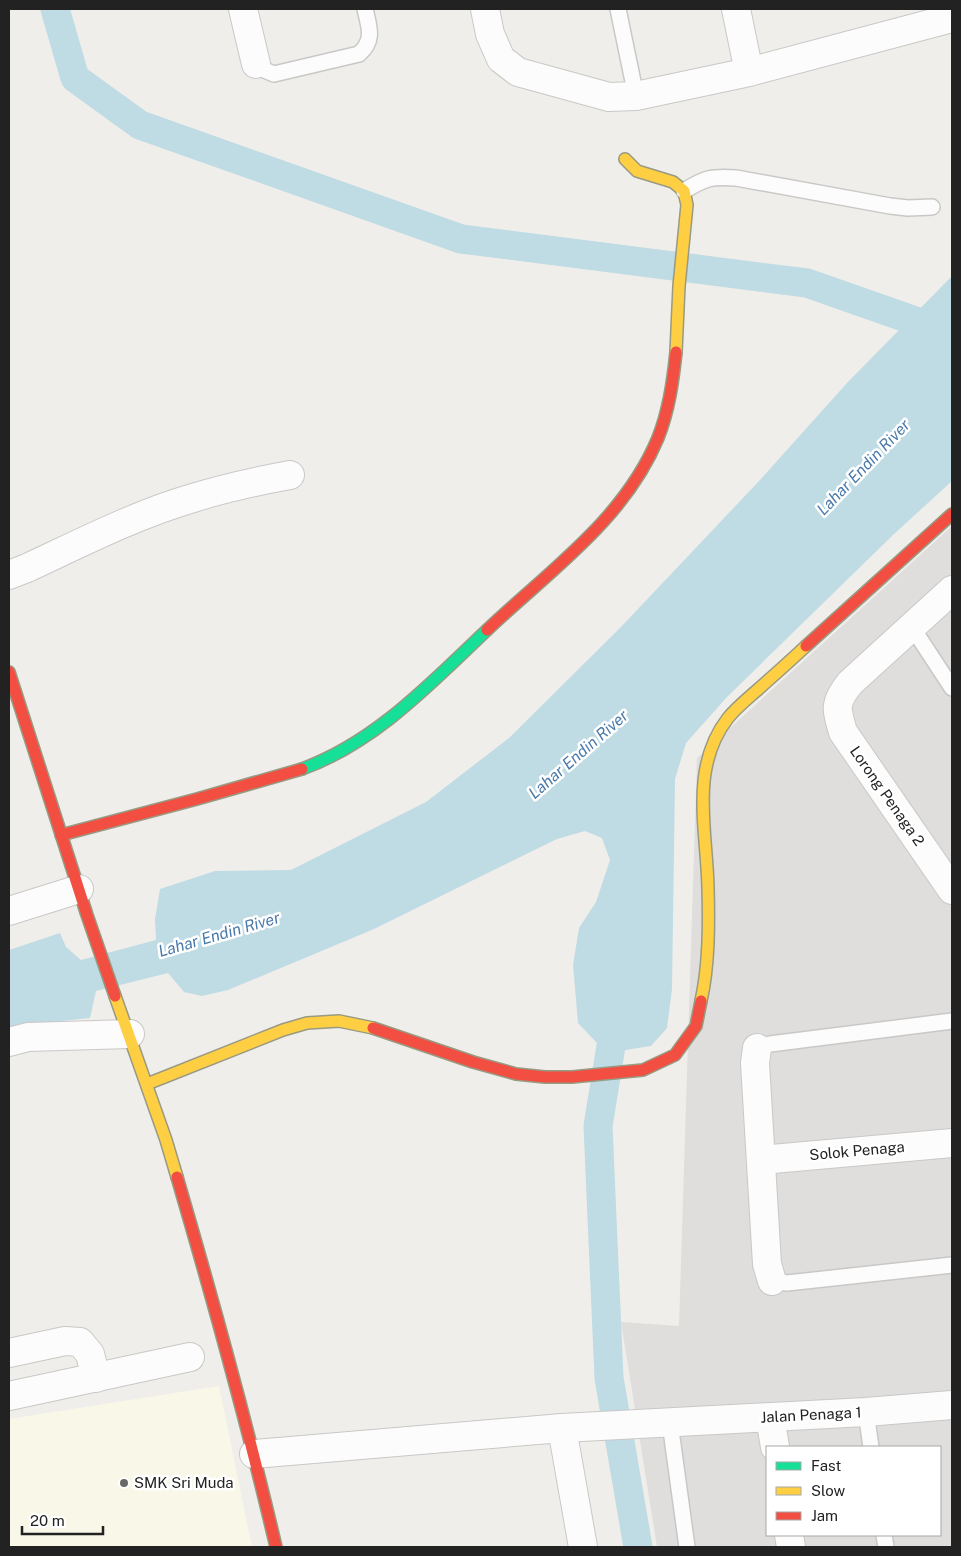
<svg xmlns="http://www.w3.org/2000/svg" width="961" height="1556" viewBox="0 0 961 1556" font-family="'Public Sans',sans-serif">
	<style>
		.residential { fill: #dfdedc; fill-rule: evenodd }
		.education { fill: #f8f7e8 }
		.water { fill: #bfdbe3 }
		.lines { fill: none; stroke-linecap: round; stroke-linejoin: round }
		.canal { stroke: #bfdbe3; stroke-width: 29 }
		.lane-casing { stroke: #c9c8c7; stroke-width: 18 }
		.street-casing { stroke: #c9c8c7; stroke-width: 30 }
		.fast-casing { stroke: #999a82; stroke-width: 14 }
		.slow-casing { stroke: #999a82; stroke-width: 14 }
		.jam-casing { stroke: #999a82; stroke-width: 14 }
		.lane { stroke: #fdfcfc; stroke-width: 15 }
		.street { stroke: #fdfcfc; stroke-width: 28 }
		.fast { stroke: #16e098; stroke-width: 11 }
		.slow { stroke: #ffcf43; stroke-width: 11 }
		.jam { stroke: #f24e42; stroke-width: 11 }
		.poi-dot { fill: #6a6968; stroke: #fff; stroke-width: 2 }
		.labels { text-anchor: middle; stroke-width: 5; stroke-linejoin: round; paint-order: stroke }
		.street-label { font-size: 15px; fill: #222; stroke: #fff }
		.poi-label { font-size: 15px; fill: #222; stroke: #fff; text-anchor: start }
		.water-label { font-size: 16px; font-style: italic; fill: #4a7aab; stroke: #fff }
	</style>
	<rect width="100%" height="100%" fill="#f0eeeb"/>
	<!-- residential -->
	<path class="residential" d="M 952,526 L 952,1547 L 657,1547 L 621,1322 L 679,1326 L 697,758 ZM 767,1447 L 940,1447 L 940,1535 L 767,1535 Z"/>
	<!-- education -->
	<path class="education" d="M 219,1386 L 252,1547 L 9,1547 L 9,1419 Z"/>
	<!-- water -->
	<path class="water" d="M 952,276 L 952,481 L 893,535 L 727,697 L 686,743 L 675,779 L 672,989 L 667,1028 L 651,1046 L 625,1050 L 597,1043 L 578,1023 L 573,965 L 579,928 L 596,902 L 610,860 L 602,838 L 585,831 L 557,839 L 374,929 L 228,990 L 202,996 L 184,992 L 168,973 L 96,991 L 90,1018 L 25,1025 L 9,1030 L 9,950 L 60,933 L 66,947 L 81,960 L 156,940 L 155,919 L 160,889 L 215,871 L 291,870 L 426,802 L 509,738 L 620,628 L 760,480 L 847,383 Z"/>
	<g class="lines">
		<!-- canal -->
		<g class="canal">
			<path d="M 55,9 L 75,78 L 140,125 L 461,239 L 807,283 L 938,329 L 952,357"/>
			<path d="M 617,1009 L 598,1126 L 609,1378 L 638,1547"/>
		</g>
		<!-- lane casing -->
		<g class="lane-casing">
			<g id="lane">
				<path d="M 618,9 L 636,96"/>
				<path d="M 256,64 L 262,69 L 274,74 L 359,54 C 375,40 369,27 365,9"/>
				<path d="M 684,191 C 705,178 711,176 736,178 L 890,206 L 908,208 L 932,207"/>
				<path d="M 912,627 L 952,688"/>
				<path d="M 757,1048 L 770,1044 L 952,1021"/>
				<path d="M 772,1281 L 787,1283 L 952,1265"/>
				<path d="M 866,1412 L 871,1447"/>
				<path d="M 670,1423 L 687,1547"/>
				<path d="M 884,1535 L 886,1547"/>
			</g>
		</g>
		<!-- street casing -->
		<g class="street-casing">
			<g id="street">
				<path d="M 243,9 L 256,64"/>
				<path d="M 485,9 L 490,34 L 501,59 L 518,72 L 609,97 L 636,96 L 749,72 L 952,18"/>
				<path d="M 736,9 L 749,72"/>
				<path d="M 9,575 L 27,568 C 81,543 135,515 193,498 C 225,488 257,481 290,475"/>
				<path d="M 952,590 L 850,683 C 834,703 836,708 843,732 L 952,890"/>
				<path d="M 9,911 L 79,889"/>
				<path d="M 9,1042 L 28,1037 L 130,1034"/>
				<path d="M 757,1048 L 755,1063 L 767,1264 L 772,1281"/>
				<path d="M 761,1160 L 952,1143"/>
				<path d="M 9,1353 L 65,1341 L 80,1342 L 90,1354 L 96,1378"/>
				<path d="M 9,1396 L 190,1357"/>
				<path d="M 770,1417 L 775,1447"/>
				<path d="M 562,1428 L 583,1547"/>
				<path d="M 254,1454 L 562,1428 L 866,1412 L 952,1405"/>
				<path d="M 789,1535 L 791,1547"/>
			</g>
		</g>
		<!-- fast casing -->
		<g class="fast-casing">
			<path id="fast" d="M 302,769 C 376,742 431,683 487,630"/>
		</g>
		<!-- slow casing -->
		<g class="slow-casing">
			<g id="slow">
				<path d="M 625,159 L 637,171 L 673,182 L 684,191 L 687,205 L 679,286 L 676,352"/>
				<path d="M 115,996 L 166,1140 L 177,1177"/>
				<path d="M 701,1001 C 709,965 709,925 708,888 C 707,831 689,768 728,718 C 735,709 746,700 755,692 C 772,677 789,662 806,646"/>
				<path d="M 147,1084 L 283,1030 L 307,1023 L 339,1021 L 373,1028"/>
			</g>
		</g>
		<!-- jam casing -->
		<g class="jam-casing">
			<g id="jam">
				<path d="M 487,630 C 549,571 624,520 658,438 C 669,410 673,381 676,352"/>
				<path d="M 806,646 L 952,514"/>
				<path d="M 9,672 L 87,915 L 115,996"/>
				<path d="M 61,835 L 197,799 L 302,769"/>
				<path d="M 373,1028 L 473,1062 L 516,1074 L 545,1077 L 572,1077 L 643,1070 L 675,1055 L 696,1026 L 701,1001"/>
				<path d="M 177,1177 C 213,1300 247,1423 276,1547"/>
			</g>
		</g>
		<!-- lane -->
		<use href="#lane" class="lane"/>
		<!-- street -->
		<use href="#street" class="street"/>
		<!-- fast -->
		<use href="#fast" class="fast"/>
		<!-- slow -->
		<use href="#slow" class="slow"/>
		<!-- jam -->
		<use href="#jam" class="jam"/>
	</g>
	<!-- markers -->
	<circle class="poi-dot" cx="124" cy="1483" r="5"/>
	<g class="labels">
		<!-- street labels -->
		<g class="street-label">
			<text transform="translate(887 796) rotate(55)" y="5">Lorong Penaga 2</text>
			<text transform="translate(857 1151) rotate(-5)" y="5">Solok Penaga</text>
			<text transform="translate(811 1415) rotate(-3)" y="5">Jalan Penaga 1</text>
		</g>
		<!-- poi labels -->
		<g class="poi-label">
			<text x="134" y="1488">SMK Sri Muda</text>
		</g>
		<!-- water labels -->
		<g class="water-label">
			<text transform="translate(863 467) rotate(-46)" y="6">Lahar Endin River</text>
			<text transform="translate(578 754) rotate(-41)" y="6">Lahar Endin River</text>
			<text transform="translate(219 934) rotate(-16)" y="6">Lahar Endin River</text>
		</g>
	</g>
	<!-- border -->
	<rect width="961" height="1556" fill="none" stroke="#222222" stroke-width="20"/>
	<!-- legend -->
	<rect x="766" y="1446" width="175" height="90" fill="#ffffff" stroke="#a7a7a7"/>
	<rect x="776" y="1462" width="25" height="8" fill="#16e098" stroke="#a7a7a7"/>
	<text x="811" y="1471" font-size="15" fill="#222222">Fast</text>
	<rect x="776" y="1487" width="25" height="8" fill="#ffcf43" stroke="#a7a7a7"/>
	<text x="811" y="1496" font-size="15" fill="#222222">Slow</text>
	<rect x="776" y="1512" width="25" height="8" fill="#f24e42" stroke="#a7a7a7"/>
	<text x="811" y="1521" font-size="15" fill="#222222">Jam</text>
	<!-- scale -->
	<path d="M22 1526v8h81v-8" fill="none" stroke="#222222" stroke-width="2.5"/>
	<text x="30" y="1526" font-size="15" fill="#222222" stroke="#ffffff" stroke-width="4" paint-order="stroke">20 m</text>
</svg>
